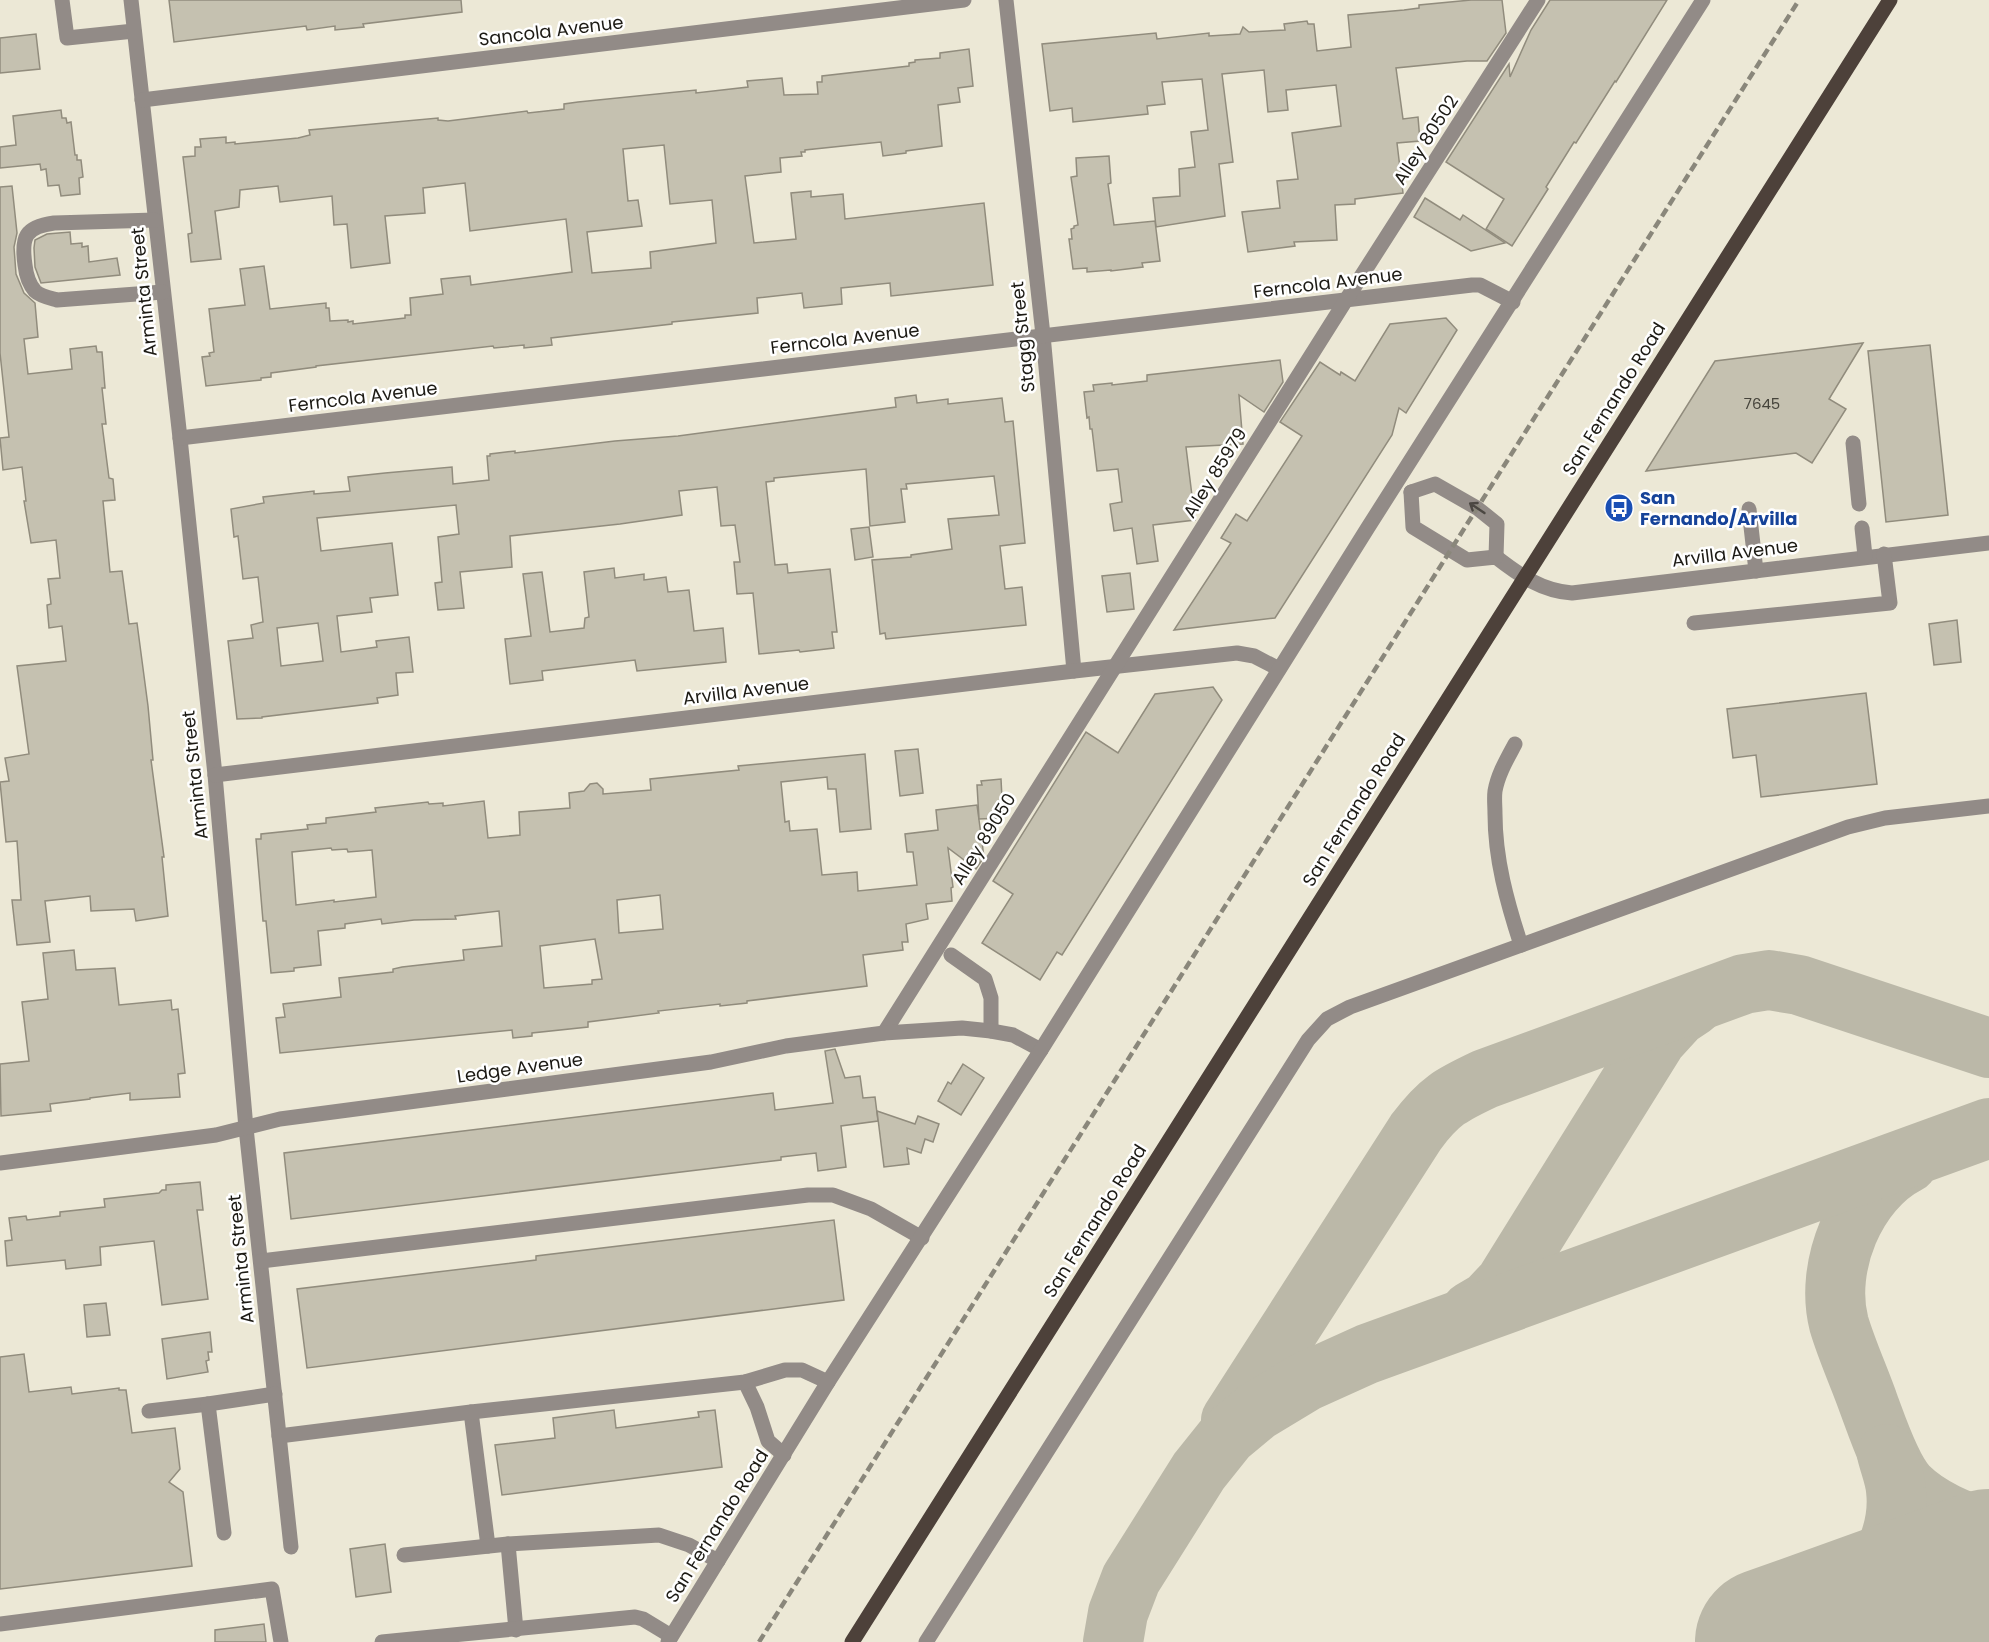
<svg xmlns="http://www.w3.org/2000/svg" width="1989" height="1642" viewBox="0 0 1989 1642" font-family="Poppins,sans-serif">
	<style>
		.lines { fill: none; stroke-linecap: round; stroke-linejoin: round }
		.taxiway { stroke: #bbb8a8; stroke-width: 60 }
		.runway { stroke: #bbb8a8; stroke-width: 148 }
		.building { fill: #c5c1b0; stroke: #918c7d; stroke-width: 1.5; fill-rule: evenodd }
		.minor { stroke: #928b87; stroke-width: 15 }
		.major { stroke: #4d413a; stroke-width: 15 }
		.rail { stroke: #8a877b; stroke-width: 4.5; stroke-dasharray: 9 4.5; stroke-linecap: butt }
		.oneway { stroke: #4b4742 }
		.labels { text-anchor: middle; stroke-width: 5; stroke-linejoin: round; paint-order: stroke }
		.number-label { font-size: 15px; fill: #46443b }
		.street-label { font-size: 18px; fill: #1c1a14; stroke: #fff }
		.transit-label { font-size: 18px; font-weight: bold; fill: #164399; stroke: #fff; text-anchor: start }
	</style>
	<rect width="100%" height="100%" fill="#ece8d6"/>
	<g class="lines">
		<!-- taxiway -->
		<g class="taxiway">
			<path d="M 1908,1163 C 1855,1190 1824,1267 1839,1324 C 1847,1351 1860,1379 1869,1405 C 1878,1429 1891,1469 1908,1487 C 1928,1507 1962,1523 1989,1528"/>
			<path d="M 1471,1311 L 1488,1301 L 1505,1283 L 1657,1039 L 1678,1016 L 1693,1006"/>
			<path d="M 1231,1420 L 1416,1132 C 1439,1101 1451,1095 1485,1079 L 1744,984 L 1769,980 L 1799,985 L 1989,1048"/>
			<path d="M 1801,1631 L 1842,1622 L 1878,1622 L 1907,1628 L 1927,1642"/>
			<path d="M 1795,1633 C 1818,1619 1842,1607 1861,1588 C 1885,1563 1900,1525 1896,1490 C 1895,1478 1890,1466 1887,1454"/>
			<path d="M 1113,1642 L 1118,1613 L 1131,1579 L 1199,1471 L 1227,1436 L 1257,1411 L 1305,1382 L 1367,1354 L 1989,1128"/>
			<path d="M 1981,1642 L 1989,1616"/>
		</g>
		<!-- runway -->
		<path class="runway" d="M 1769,1642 L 1989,1563"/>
	</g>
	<!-- building -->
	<g class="building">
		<path d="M 169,0 L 461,0 L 462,12 L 363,24 L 364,27 L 335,30 L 335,26 L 307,30 L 306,26 L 174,42 Z"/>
		<path d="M 1471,0 L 1502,0 L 1506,33 L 1487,61 L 1467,61 L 1396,68 L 1403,119 L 1418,117 L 1420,141 L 1397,143 L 1403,193 L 1355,199 L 1355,204 L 1335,205 L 1337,240 L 1294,242 L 1295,246 L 1248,252 L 1242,212 L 1280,208 L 1277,181 L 1298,179 L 1292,133 L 1341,126 L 1336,85 L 1286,90 L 1288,110 L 1268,112 L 1264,70 L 1222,74 L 1233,162 L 1219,164 L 1225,216 L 1156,227 L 1153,198 L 1180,196 L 1179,169 L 1195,167 L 1191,132 L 1208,130 L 1202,79 L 1162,82 L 1165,104 L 1147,106 L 1148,114 L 1073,122 L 1072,108 L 1050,111 L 1042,44 L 1156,33 L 1157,39 L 1209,33 L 1209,36 L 1240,34 L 1243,27 L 1249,32 L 1285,30 L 1284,24 L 1307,21 L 1308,24 L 1314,24 L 1317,51 L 1351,47 L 1348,15 L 1404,10 L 1419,8 L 1419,5 Z"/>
		<path d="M 1550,0 L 1667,0 L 1616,82 L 1615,81 L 1576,143 L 1574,142 L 1546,187 L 1548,189 L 1512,246 L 1486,229 L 1504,199 L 1446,162 L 1509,64 L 1510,77 L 1531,30 Z"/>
		<path d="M 36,34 L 40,69 L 0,73 L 0,38 Z"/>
		<path d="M 969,49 L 973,86 L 958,88 L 960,102 L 938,105 L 942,146 L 906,151 L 906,153 L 883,156 L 881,142 L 805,150 L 805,152 L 801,152 L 802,156 L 780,158 L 781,172 L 745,176 L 754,243 L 796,239 L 791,193 L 811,191 L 811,197 L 843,194 L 845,219 L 984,203 L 993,285 L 891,296 L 890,283 L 841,288 L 842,304 L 804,308 L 802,293 L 757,298 L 758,313 L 672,322 L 672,324 L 551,338 L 552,345 L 524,348 L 524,345 L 494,348 L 493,346 L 316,366 L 316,367 L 271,373 L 271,377 L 261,378 L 261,380 L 206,386 L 202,357 L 210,356 L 209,353 L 214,352 L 209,309 L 245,305 L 240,269 L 264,266 L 270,309 L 326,303 L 326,308 L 329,308 L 330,321 L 348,320 L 348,322 L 353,321 L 353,324 L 405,318 L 405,315 L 411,315 L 410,298 L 443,294 L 441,279 L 470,276 L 471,285 L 572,272 L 566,219 L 470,231 L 465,183 L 423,188 L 425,213 L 385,216 L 390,263 L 351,268 L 347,224 L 334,225 L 332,196 L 280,202 L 278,186 L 240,190 L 239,207 L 215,211 L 221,259 L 191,262 L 188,234 L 192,233 L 183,157 L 195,156 L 195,147 L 201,147 L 200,139 L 226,137 L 226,143 L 235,142 L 235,144 L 298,138 L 310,135 L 309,130 L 438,118 L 438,120 L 448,121 L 527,111 L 528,113 L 564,109 L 564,104 L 578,102 L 696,90 L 696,93 L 748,87 L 747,81 L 782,78 L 784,95 L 818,94 L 817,82 L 822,82 L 822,76 L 909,66 L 909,63 L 915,62 L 915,60 L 940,58 L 940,53 ZM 664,145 L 670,204 L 712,200 L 716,243 L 650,252 L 651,268 L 592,273 L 587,232 L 642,226 L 638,200 L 628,201 L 623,149 Z"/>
		<path d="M 61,110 L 62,118 L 66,118 L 67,123 L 71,122 L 75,155 L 77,155 L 77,160 L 81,160 L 83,177 L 79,178 L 80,194 L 61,196 L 59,185 L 48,186 L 46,169 L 41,170 L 40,164 L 0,168 L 0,147 L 16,145 L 13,116 Z"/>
		<path d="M 1109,156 L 1111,183 L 1108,184 L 1114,225 L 1155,221 L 1160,261 L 1142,263 L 1143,267 L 1111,271 L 1111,270 L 1087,272 L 1087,268 L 1073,269 L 1069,239 L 1072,239 L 1071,229 L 1074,228 L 1074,226 L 1078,225 L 1071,177 L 1077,176 L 1076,158 Z"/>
		<path d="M 12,186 L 17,233 L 14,247 L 16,274 L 24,293 L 35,303 L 38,337 L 24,339 L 28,374 L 72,369 L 70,349 L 96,346 L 97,352 L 102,352 L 105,388 L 102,388 L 106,424 L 102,424 L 109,478 L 113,479 L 115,500 L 103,501 L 110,572 L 122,571 L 129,624 L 137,623 L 148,706 L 153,760 L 151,760 L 164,857 L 162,857 L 168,916 L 136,921 L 134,909 L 91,911 L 90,896 L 45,901 L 50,942 L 17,945 L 12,900 L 21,900 L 17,841 L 6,842 L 0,782 L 9,781 L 5,758 L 29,754 L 17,666 L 66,661 L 62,626 L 49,628 L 47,605 L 51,604 L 48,579 L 60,578 L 56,540 L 31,543 L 24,501 L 26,501 L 22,467 L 3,470 L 0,438 L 9,437 L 0,353 L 0,187 Z"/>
		<path d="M 1425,198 L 1460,220 L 1463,215 L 1505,243 L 1471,251 L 1414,217 Z"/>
		<path d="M 70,232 L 71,244 L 82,243 L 82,247 L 88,246 L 89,262 L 117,258 L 120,275 L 41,283 L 35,267 L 34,248 L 35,240 L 47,234 Z"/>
		<path d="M 1446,318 L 1457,330 L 1406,413 L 1399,408 L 1392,435 L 1275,618 L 1174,630 L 1231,543 L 1221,538 L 1236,514 L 1247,521 L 1302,436 L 1280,422 L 1320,362 L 1340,375 L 1341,372 L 1355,381 L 1390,324 Z"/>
		<path d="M 1863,343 L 1829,399 L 1846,409 L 1812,463 L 1796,453 L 1646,471 L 1715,361 Z"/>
		<path d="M 1930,345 L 1948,515 L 1886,522 L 1868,351 Z"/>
		<path d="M 1280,360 L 1283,382 L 1264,412 L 1239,395 L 1243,444 L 1186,447 L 1195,520 L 1153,525 L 1158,561 L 1137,564 L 1132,528 L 1114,531 L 1110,504 L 1122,502 L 1118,469 L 1097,471 L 1092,429 L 1090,429 L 1089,417 L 1087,418 L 1084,392 L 1094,391 L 1093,385 L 1112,383 L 1112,385 L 1147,381 L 1147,375 Z"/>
		<path d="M 916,395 L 917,403 L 948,399 L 948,404 L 1002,398 L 1005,422 L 1013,421 L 1025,543 L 1000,546 L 1005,589 L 1022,587 L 1026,625 L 886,639 L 885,633 L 880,634 L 872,560 L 911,557 L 911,555 L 952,549 L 948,519 L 999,515 L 994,476 L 906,484 L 907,489 L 901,489 L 905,522 L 870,526 L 866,469 L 774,478 L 774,481 L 766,482 L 775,565 L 787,564 L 788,573 L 830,569 L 837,632 L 832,632 L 834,648 L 800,652 L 799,650 L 759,654 L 753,593 L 737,594 L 734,562 L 740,562 L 735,525 L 721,526 L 717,487 L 679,491 L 682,515 L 620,524 L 510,536 L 512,567 L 460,572 L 464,608 L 438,610 L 435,583 L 442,582 L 438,537 L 459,534 L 456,505 L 317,518 L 321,551 L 392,543 L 398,595 L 370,598 L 372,612 L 337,616 L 341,652 L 377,647 L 376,641 L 409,637 L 413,672 L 396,673 L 398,695 L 377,698 L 378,703 L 262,717 L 262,718 L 237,719 L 228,641 L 253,638 L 251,625 L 263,622 L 258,577 L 243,579 L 238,536 L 234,537 L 231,509 L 264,503 L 263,497 L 314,491 L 314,494 L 350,491 L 348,477 L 385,473 L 452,467 L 453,484 L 489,480 L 487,456 L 490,456 L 490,454 L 515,451 L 515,453 L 615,441 L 678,436 L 896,407 L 895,398 ZM 318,623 L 323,661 L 281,666 L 277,628 Z"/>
		<path d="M 869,527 L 873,557 L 855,560 L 851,529 Z"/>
		<path d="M 614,568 L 615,578 L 644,574 L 644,580 L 666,577 L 668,592 L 689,590 L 694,631 L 723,628 L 726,662 L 637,671 L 635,660 L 542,671 L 543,680 L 510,684 L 505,639 L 531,636 L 523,574 L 542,572 L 550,632 L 584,628 L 585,618 L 589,617 L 584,572 Z"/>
		<path d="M 1130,573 L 1134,609 L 1107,612 L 1102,576 Z"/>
		<path d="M 1957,620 L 1961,662 L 1934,665 L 1929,624 Z"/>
		<path d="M 1213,687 L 1222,700 L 1062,955 L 1057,952 L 1040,980 L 982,943 L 1013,894 L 993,881 L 1086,732 L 1118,753 L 1155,694 Z"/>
		<path d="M 1866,693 L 1877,784 L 1761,797 L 1756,755 L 1733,758 L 1727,709 Z"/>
		<path d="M 918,749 L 923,793 L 900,796 L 895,751 Z"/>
		<path d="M 865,754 L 871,829 L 840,832 L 836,789 L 828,789 L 827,777 L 781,782 L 785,822 L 789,821 L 790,831 L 817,829 L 822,875 L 857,872 L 858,891 L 917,885 L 913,852 L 907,852 L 905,834 L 938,830 L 936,810 L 977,805 L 984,857 L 976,869 L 948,848 L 953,887 L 951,888 L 952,901 L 926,904 L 928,919 L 906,924 L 908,942 L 902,942 L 903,950 L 863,955 L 867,986 L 747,1001 L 747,1003 L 720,1006 L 720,1004 L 658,1011 L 659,1013 L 588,1022 L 588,1027 L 532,1033 L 532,1036 L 513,1038 L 512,1030 L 280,1053 L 276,1018 L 285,1017 L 283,1004 L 341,997 L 339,978 L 393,972 L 393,969 L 402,967 L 464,960 L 463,950 L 502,946 L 499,911 L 455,916 L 456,919 L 414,920 L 382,924 L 381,919 L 345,924 L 345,928 L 318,931 L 321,965 L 294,968 L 294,971 L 271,973 L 266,921 L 263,921 L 256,839 L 261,839 L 261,834 L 308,829 L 307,825 L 326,823 L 326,818 L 376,812 L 375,808 L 428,802 L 429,804 L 443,803 L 443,806 L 484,801 L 488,838 L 520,835 L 519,812 L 570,808 L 569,793 L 584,791 L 590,784 L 597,783 L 603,789 L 603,794 L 651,790 L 650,779 L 739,770 L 738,766 ZM 331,848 L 332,850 L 347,849 L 348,852 L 372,850 L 376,897 L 334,902 L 334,900 L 296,905 L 292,852 ZM 660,895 L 663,929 L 619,933 L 617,900 ZM 595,939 L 602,979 L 592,980 L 592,984 L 544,988 L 540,946 Z"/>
		<path d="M 1001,779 L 1003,818 L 979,819 L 977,785 L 982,785 L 981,781 Z"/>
		<path d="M 74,950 L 76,970 L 115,968 L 119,1005 L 171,1000 L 172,1010 L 178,1009 L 185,1073 L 178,1074 L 180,1097 L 130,1100 L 130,1093 L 90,1098 L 90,1099 L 50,1104 L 51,1111 L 1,1116 L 0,1064 L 29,1061 L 22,1002 L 48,999 L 43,953 Z"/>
		<path d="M 835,1049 L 845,1078 L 860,1076 L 863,1098 L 875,1097 L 878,1121 L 841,1126 L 846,1167 L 818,1171 L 816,1153 L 781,1157 L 781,1160 L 291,1219 L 284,1153 L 773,1093 L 775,1110 L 833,1103 L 825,1051 Z"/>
		<path d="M 963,1064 L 984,1078 L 961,1115 L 938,1101 L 948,1082 L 951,1084 Z"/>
		<path d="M 877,1111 L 915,1124 L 918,1116 L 939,1124 L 933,1142 L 925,1139 L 921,1153 L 907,1148 L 909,1164 L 884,1167 Z"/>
		<path d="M 200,1182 L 203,1210 L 197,1210 L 208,1299 L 162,1305 L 154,1241 L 100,1247 L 101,1265 L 66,1269 L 65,1260 L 7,1266 L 5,1241 L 12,1240 L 9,1218 L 26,1216 L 27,1220 L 60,1216 L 60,1212 L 105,1207 L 104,1199 L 159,1193 L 162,1190 L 166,1190 L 166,1185 Z"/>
		<path d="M 834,1220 L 844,1300 L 307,1368 L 297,1289 L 536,1260 L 536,1256 Z"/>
		<path d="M 106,1303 L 110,1335 L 87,1337 L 84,1305 Z"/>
		<path d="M 210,1332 L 212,1352 L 208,1352 L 209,1360 L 206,1361 L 208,1372 L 167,1379 L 162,1339 Z"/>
		<path d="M 24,1354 L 29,1392 L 71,1387 L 72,1394 L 119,1388 L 119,1390 L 126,1390 L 132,1433 L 175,1428 L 180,1469 L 169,1482 L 183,1492 L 192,1566 L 0,1589 L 0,1357 Z"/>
		<path d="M 614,1410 L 616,1428 L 699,1417 L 698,1412 L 715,1410 L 722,1467 L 502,1495 L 495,1445 L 555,1438 L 553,1418 Z"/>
		<path d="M 385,1544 L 391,1592 L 356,1597 L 350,1549 Z"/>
		<path d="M 264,1624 L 266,1642 L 215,1642 L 215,1630 Z"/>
	</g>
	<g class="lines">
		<!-- minor -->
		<g class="minor">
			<path d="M 62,0 L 67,38 L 134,31"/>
			<path d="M 131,0 L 180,438 L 215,775 L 246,1128 L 291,1547"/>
			<path d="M 1006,0 L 1043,335 L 1074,671"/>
			<path d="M 142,100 L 964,0"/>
			<path d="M 155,220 L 54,223 C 25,227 21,237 25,265 C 26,274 28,283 35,291 C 40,296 50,298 57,300 L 163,292"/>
			<path d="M 180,438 L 1472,285 L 1480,285 L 1513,302"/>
			<path d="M 1853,443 L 1859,504"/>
			<path d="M 1411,492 L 1413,527 L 1467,560 L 1496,557 C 1519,575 1542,591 1572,593 L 1989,543"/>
			<path d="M 1411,492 L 1435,484 L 1477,508 L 1497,524 L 1496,557"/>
			<path d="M 1749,509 L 1756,571"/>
			<path d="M 1862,528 L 1865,556"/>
			<path d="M 1694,623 L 1890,603 L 1884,554"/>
			<path d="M 1515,744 C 1507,759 1498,774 1495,791 C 1494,798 1495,806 1495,814 C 1495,859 1507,902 1521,945"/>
			<path d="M 215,775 L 1074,671 L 1237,653 L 1254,656 L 1279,669"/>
			<path d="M 951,955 L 985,979 L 991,998 L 991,1031"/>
			<path d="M 884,1033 L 1346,300 L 1538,0"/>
			<path d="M 0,1163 L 216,1135 L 280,1119 L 711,1062 L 786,1046 L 884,1033 L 962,1028 L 991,1031 L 1013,1035 L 1041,1050"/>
			<path d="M 261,1261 L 808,1195 L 833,1195 L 871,1209 L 922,1238"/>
			<path d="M 745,1382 L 757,1407 L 768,1441 L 784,1455"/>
			<path d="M 149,1411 L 208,1404"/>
			<path d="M 471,1412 L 488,1546"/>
			<path d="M 279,1436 L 471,1412 L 745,1382 L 785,1370 L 802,1370 L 828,1382"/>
			<path d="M 224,1533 L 208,1404 L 275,1394"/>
			<path d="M 508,1544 L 516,1630"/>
			<path d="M 404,1555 L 508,1544 L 659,1535 L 689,1545 L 718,1561"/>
			<path d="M 0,1624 L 272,1589 L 281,1642"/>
			<path d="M 382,1642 L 635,1617 L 643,1619 L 671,1636"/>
			<path d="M 668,1642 L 828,1382 L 1041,1050 L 1367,529 L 1703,0"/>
			<path d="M 926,1642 L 1308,1040 L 1327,1019 L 1350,1007 L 1848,827 L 1885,818 L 1989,806"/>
		</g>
		<!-- major -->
		<path class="major" d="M 852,1642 L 1890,0"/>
		<!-- rail -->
		<path class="rail" d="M 759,1642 L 1799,0"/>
	</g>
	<!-- one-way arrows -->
	<defs><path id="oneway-shaft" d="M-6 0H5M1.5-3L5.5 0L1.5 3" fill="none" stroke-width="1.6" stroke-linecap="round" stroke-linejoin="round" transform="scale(1.5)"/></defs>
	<use class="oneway" href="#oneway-shaft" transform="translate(1477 508) rotate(-146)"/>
	<!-- icons -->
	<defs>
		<g id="bus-disc" transform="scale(1.5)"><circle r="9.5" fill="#1a4fb4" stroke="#fff"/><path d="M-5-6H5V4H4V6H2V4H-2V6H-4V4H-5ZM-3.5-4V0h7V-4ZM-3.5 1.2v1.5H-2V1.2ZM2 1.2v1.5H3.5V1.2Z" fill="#fff"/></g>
	</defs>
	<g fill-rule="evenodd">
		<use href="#bus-disc" x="1619" y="508"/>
	</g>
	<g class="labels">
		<!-- number labels -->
		<g class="number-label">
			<text x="1762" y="409">7645</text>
		</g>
		<!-- street labels -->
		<g class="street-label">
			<text transform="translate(551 31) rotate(-7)" y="6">Sancola Avenue</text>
			<text transform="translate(1426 140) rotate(-57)" y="6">Alley 80502</text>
			<text transform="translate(1328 283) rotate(-7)" y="6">Ferncola Avenue</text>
			<text transform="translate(144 292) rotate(-96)" y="6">Arminta Street</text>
			<text transform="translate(1023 337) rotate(-96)" y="6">Stagg Street</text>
			<text transform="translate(845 339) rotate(-7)" y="6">Ferncola Avenue</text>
			<text transform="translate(363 397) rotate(-7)" y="6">Ferncola Avenue</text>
			<text transform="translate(1614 399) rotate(-58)" y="6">San Fernando Road</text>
			<text transform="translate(1215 473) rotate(-58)" y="6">Alley 85979</text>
			<text transform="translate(1735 553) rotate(-7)" y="6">Arvilla Avenue</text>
			<text transform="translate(746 691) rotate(-7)" y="6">Arvilla Avenue</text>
			<text transform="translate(195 775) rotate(-96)" y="6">Arminta Street</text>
			<text transform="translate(1354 810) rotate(-58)" y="6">San Fernando Road</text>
			<text transform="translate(984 839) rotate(-58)" y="6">Alley 89050</text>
			<text transform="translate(520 1068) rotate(-8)" y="6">Ledge Avenue</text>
			<text transform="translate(1095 1221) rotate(-58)" y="6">San Fernando Road</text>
			<text transform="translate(241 1259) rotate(-96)" y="6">Arminta Street</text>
			<text transform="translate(717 1526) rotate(-58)" y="6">San Fernando Road</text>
		</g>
		<!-- transit labels -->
		<g class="transit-label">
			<text x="1640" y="504">San<tspan x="1640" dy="21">Fernando/Arvilla</tspan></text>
		</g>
	</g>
</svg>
